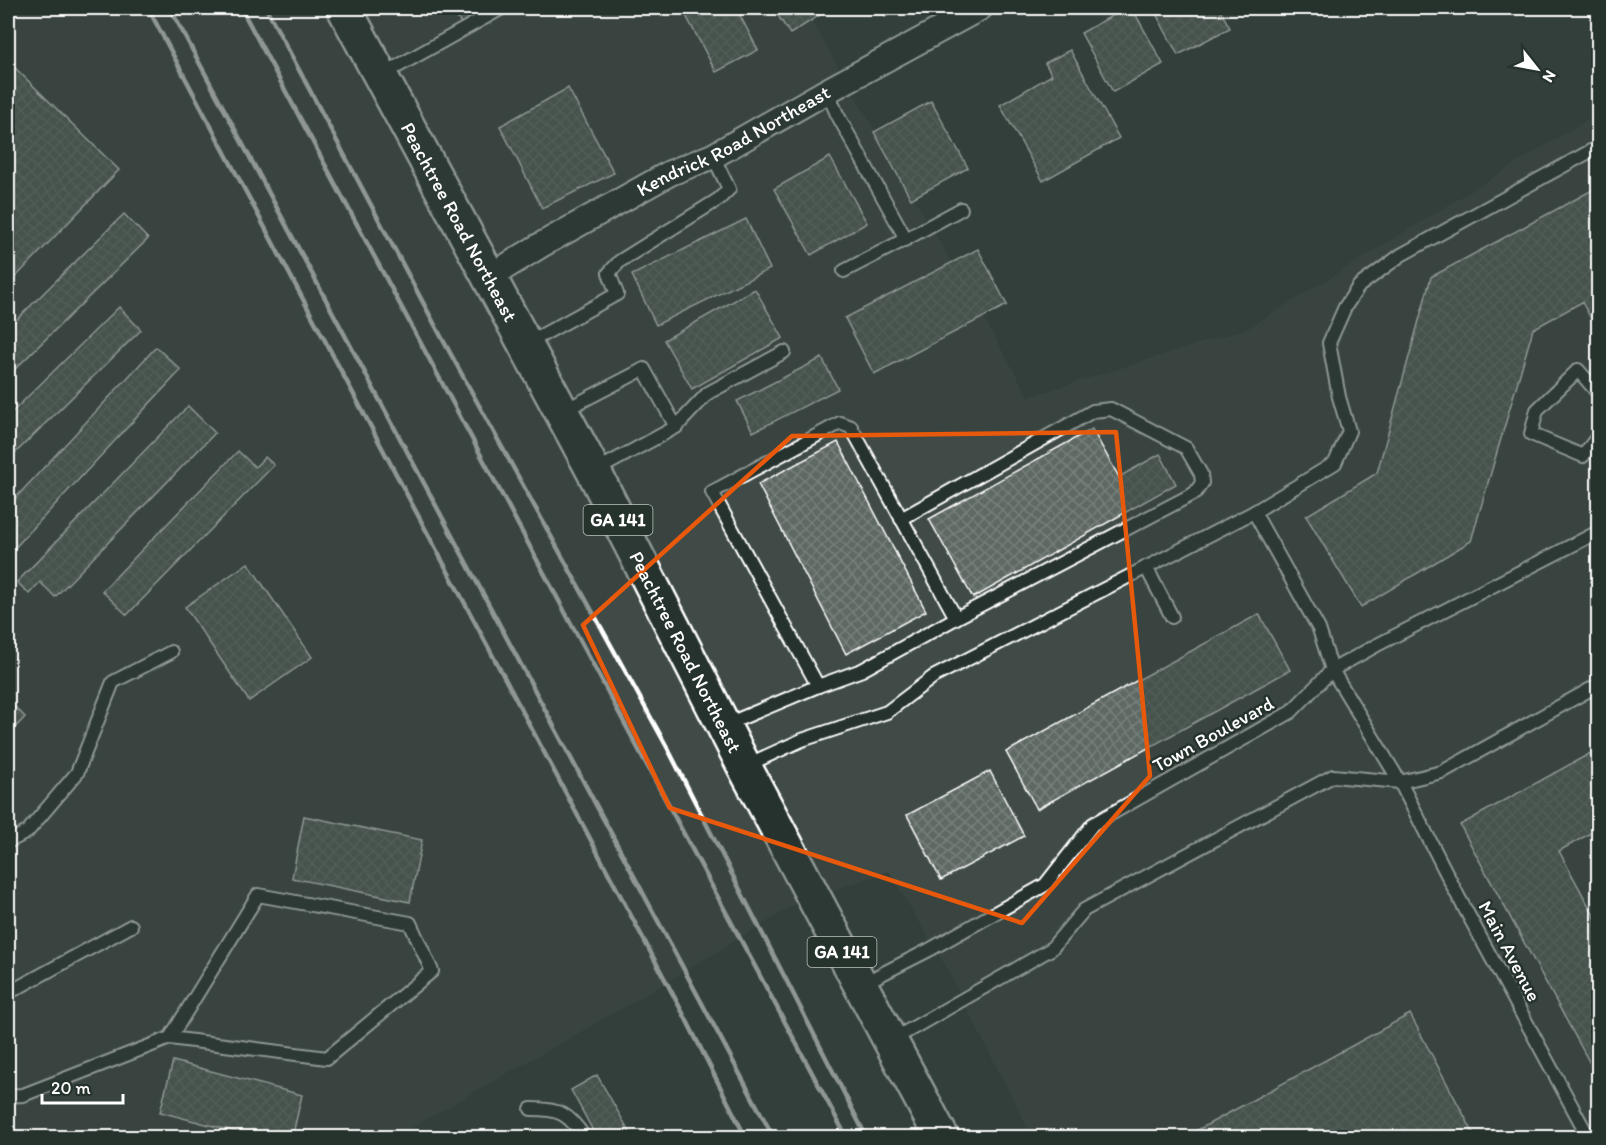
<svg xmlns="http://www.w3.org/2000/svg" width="1606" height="1145" viewBox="0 0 1606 1145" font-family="Itim,sans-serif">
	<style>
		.built { fill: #404c47 }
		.building { fill: url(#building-cross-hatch); stroke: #fff; stroke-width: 1.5 }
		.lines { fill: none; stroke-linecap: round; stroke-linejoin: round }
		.lane-casing { stroke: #fff; stroke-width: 16 }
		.street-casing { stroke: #fff; stroke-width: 28 }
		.highway-casing { stroke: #fff; stroke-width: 38 }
		.lane { stroke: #26332d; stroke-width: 12 }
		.street { stroke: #26332d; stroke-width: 24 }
		.highway { stroke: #26332d; stroke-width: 33 }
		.rail { stroke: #fff; stroke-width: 4.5 }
		.marked { fill: none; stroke: #e8590c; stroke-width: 4.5; stroke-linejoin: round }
		.labels { text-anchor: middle; stroke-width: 5; stroke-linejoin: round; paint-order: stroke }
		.shield { fill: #26332d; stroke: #bec2c0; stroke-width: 1.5 }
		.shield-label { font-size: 18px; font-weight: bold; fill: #fff }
		.street-label { font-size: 20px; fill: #fff; stroke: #26332d }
	</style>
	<defs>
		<pattern id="building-cross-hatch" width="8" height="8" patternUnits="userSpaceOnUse" patternTransform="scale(1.5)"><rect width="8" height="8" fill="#5f6964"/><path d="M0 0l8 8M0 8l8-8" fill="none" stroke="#77807b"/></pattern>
	</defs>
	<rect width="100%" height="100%" fill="#333f3a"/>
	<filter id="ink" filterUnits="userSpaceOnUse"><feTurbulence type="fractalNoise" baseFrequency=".0167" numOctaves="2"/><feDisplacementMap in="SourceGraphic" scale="12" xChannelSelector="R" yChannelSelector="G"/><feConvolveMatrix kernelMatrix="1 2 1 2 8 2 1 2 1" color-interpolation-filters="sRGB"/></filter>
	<g filter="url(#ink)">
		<!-- built -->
		<path class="built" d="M 8,8 L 804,8 L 1029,397 L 1249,328 L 1598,113 L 1598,1137 L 1032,1137 L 948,970 L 889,871 L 799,902 L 640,998 L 395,1137 L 8,1137 Z"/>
		<!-- building -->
		<g class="building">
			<path d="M 451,8 L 490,8 L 462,25 Z"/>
			<path d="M 682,8 L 736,8 L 758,50 L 716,72 Z"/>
			<path d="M 773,8 L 831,8 L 790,34 Z"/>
			<path d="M 879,8 L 900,8 L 885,17 Z"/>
			<path d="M 1126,8 L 1132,8 L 1163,64 L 1113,92 L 1081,33 Z"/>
			<path d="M 1153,8 L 1219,8 L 1230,28 L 1178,55 Z"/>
			<path d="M 1070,50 L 1119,138 L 1043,181 L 1000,105 L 1052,75 L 1045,63 Z"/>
			<path d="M 8,61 L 119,170 L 8,285 Z"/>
			<path d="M 568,88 L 614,173 L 542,208 L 500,126 Z"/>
			<path d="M 931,101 L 968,168 L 911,199 L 874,132 Z"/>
			<path d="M 830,157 L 867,223 L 811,255 L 774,189 Z"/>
			<path d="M 1598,187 L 1598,332 L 1582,302 L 1533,329 L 1471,541 L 1361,607 L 1306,516 L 1377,473 L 1431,277 Z"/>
			<path d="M 124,214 L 148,239 L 8,376 L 8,328 Z"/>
			<path d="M 746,219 L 770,269 L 656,325 L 632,275 Z"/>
			<path d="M 978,249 L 1007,305 L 874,374 L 845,318 Z"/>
			<path d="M 755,289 L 783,338 L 692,389 L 664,340 Z"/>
			<path d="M 119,307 L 141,330 L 8,460 L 8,416 Z"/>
			<path d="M 156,347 L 181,370 L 8,555 L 8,506 Z"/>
			<path d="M 822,358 L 838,389 L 753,432 L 737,401 Z"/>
			<path d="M 188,406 L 215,433 L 55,597 L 40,582 L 29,594 L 17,582 Z"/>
			<path d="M 1092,429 L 1119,477 L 1160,454 L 1176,484 L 973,598 L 929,519 Z"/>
			<path d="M 838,442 L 926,611 L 846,654 L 758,484 Z"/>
			<path d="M 238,451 L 255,467 L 265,457 L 274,465 L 127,615 L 102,591 Z"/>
			<path d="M 248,563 L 312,657 L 249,701 L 185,607 Z"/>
			<path d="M 1259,614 L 1290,670 L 1037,809 L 1006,752 Z"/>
			<path d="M 8,700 L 25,717 L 8,735 Z"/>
			<path d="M 1598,749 L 1598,829 L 1559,851 L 1598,923 L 1598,1078 L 1460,825 Z"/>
			<path d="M 990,771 L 1024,836 L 941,880 L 907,815 Z"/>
			<path d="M 304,816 L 422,840 L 410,902 L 292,878 Z"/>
			<path d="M 1410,1014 L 1476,1138 L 1183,1138 Z"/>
			<path d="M 173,1061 L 302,1095 L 292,1138 L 259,1138 L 160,1112 Z"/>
			<path d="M 597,1075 L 633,1138 L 597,1138 L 571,1090 Z"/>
			<path d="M 98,1131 L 122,1138 L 96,1138 Z"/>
		</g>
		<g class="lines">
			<!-- lane casing -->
			<g class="lane-casing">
				<g id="lane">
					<path d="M 382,75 L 502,8"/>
					<path d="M 827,91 L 837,114 L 906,239 L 844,271"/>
					<path d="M 906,239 L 961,209"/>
					<path d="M 526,344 L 617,294 L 609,273 L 620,261 L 719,199 L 729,189 L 713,156"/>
					<path d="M 1598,393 L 1578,370 L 1537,410 L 1531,434 L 1583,456 L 1598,436"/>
					<path d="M 563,411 L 644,369 L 676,427"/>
					<path d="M 595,471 L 676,427 L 708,393 L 784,352"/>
					<path d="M 1254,512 L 1319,629 L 1332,670 L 1400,782 L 1458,896 L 1589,1138"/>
					<path d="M 1146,567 L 1172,617"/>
					<path d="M 818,686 L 712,492 L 840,423 L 851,427 L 956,618"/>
					<path d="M 725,725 L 818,686 L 862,670 L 956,618 L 1195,493 L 1202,483 L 1201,474 L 1186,448 L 1111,409 L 1093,411 L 901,519"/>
					<path d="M 745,766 L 802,740 L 887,712 L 933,677 L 1254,512 L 1335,463 L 1349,431 L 1339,397 L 1329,343 L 1345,307 L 1359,286 L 1401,255 L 1598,147"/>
					<path d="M 8,842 L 27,832 L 77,773 L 113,682 L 171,652"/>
					<path d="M 862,984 L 929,950 L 1045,885 L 1093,824 L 1291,712 L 1332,670 L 1377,645 L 1598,532"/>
					<path d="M 8,993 L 131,926"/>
					<path d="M 892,1040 L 1051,949 L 1084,910 L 1333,776 L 1400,782 L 1442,772 L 1598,685"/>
					<path d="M 8,1096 L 23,1095 L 170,1038 L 327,1058 L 432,971 L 410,923 L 258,895 L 170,1038"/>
					<path d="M 531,1109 C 560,1109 568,1113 585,1138"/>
				</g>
			</g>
			<!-- street casing -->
			<g class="street-casing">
				<g id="street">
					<path id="s1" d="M 489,277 L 541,245 L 670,173 L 713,156 L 827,91 L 980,8"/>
				</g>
			</g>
			<!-- highway casing -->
			<g class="highway-casing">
				<g id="highway">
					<path id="s2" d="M 344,8 L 594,472 L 744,766 L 942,1138"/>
				</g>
			</g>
			<!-- lane -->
			<use href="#lane" class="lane"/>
			<!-- street -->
			<use href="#street" class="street"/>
			<!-- highway -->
			<use href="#highway" class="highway"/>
			<!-- rail -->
			<g class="rail">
				<path d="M 148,8 L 685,1017 L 746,1138"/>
				<path d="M 170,8 L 774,1138"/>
				<path d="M 241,8 L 847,1138"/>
				<path d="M 266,8 L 443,340 L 667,747 L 867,1138"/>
			</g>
		</g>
	</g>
	<!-- marked area -->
	<path d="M0 0H1606V1145H0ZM 1116,432 L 1150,776 L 1022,923 L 670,808 L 583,625 L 792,436 Z" fill="#333f3a" fill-opacity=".55" fill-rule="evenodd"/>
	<path class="marked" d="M 1116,432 L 1150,776 L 1022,923 L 670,808 L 583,625 L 792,436 Z"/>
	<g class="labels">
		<!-- shield labels -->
		<g class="shield">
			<rect x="583.5" y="505" width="69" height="30" rx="4.5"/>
			<rect x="807.5" y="937" width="69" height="30" rx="4.5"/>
		</g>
		<g class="shield-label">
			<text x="618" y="526">GA 141</text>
			<text x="842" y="958">GA 141</text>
		</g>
		<!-- street labels -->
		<g class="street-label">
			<text dy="7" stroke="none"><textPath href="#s1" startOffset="280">Kendrick Road Northeast</textPath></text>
			<text dy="7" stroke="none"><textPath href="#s2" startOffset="243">Peachtree Road Northeast</textPath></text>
			<text dy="7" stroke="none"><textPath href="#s2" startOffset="729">Peachtree Road Northeast</textPath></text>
			<text transform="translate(1213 734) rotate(-29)" y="7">Town Boulevard</text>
			<text transform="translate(1510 951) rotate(62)" y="7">Main Avenue</text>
		</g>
	</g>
	<!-- margin -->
	<rect width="1606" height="1145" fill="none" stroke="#26332d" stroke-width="30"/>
	<rect x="15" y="15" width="1576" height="1115" fill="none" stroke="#fff" stroke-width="2" filter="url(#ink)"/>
	<!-- north arrow -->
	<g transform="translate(1537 69) rotate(121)" stroke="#26332d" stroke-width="4.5" paint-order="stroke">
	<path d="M0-4.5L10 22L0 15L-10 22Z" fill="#ffffff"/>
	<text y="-9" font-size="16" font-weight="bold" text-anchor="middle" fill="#ffffff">N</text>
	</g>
	<!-- scale -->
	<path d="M42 1094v9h81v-9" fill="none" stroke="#ffffff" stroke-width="3"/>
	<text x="51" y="1094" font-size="18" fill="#ffffff" stroke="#26332d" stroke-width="4.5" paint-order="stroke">20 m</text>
</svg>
